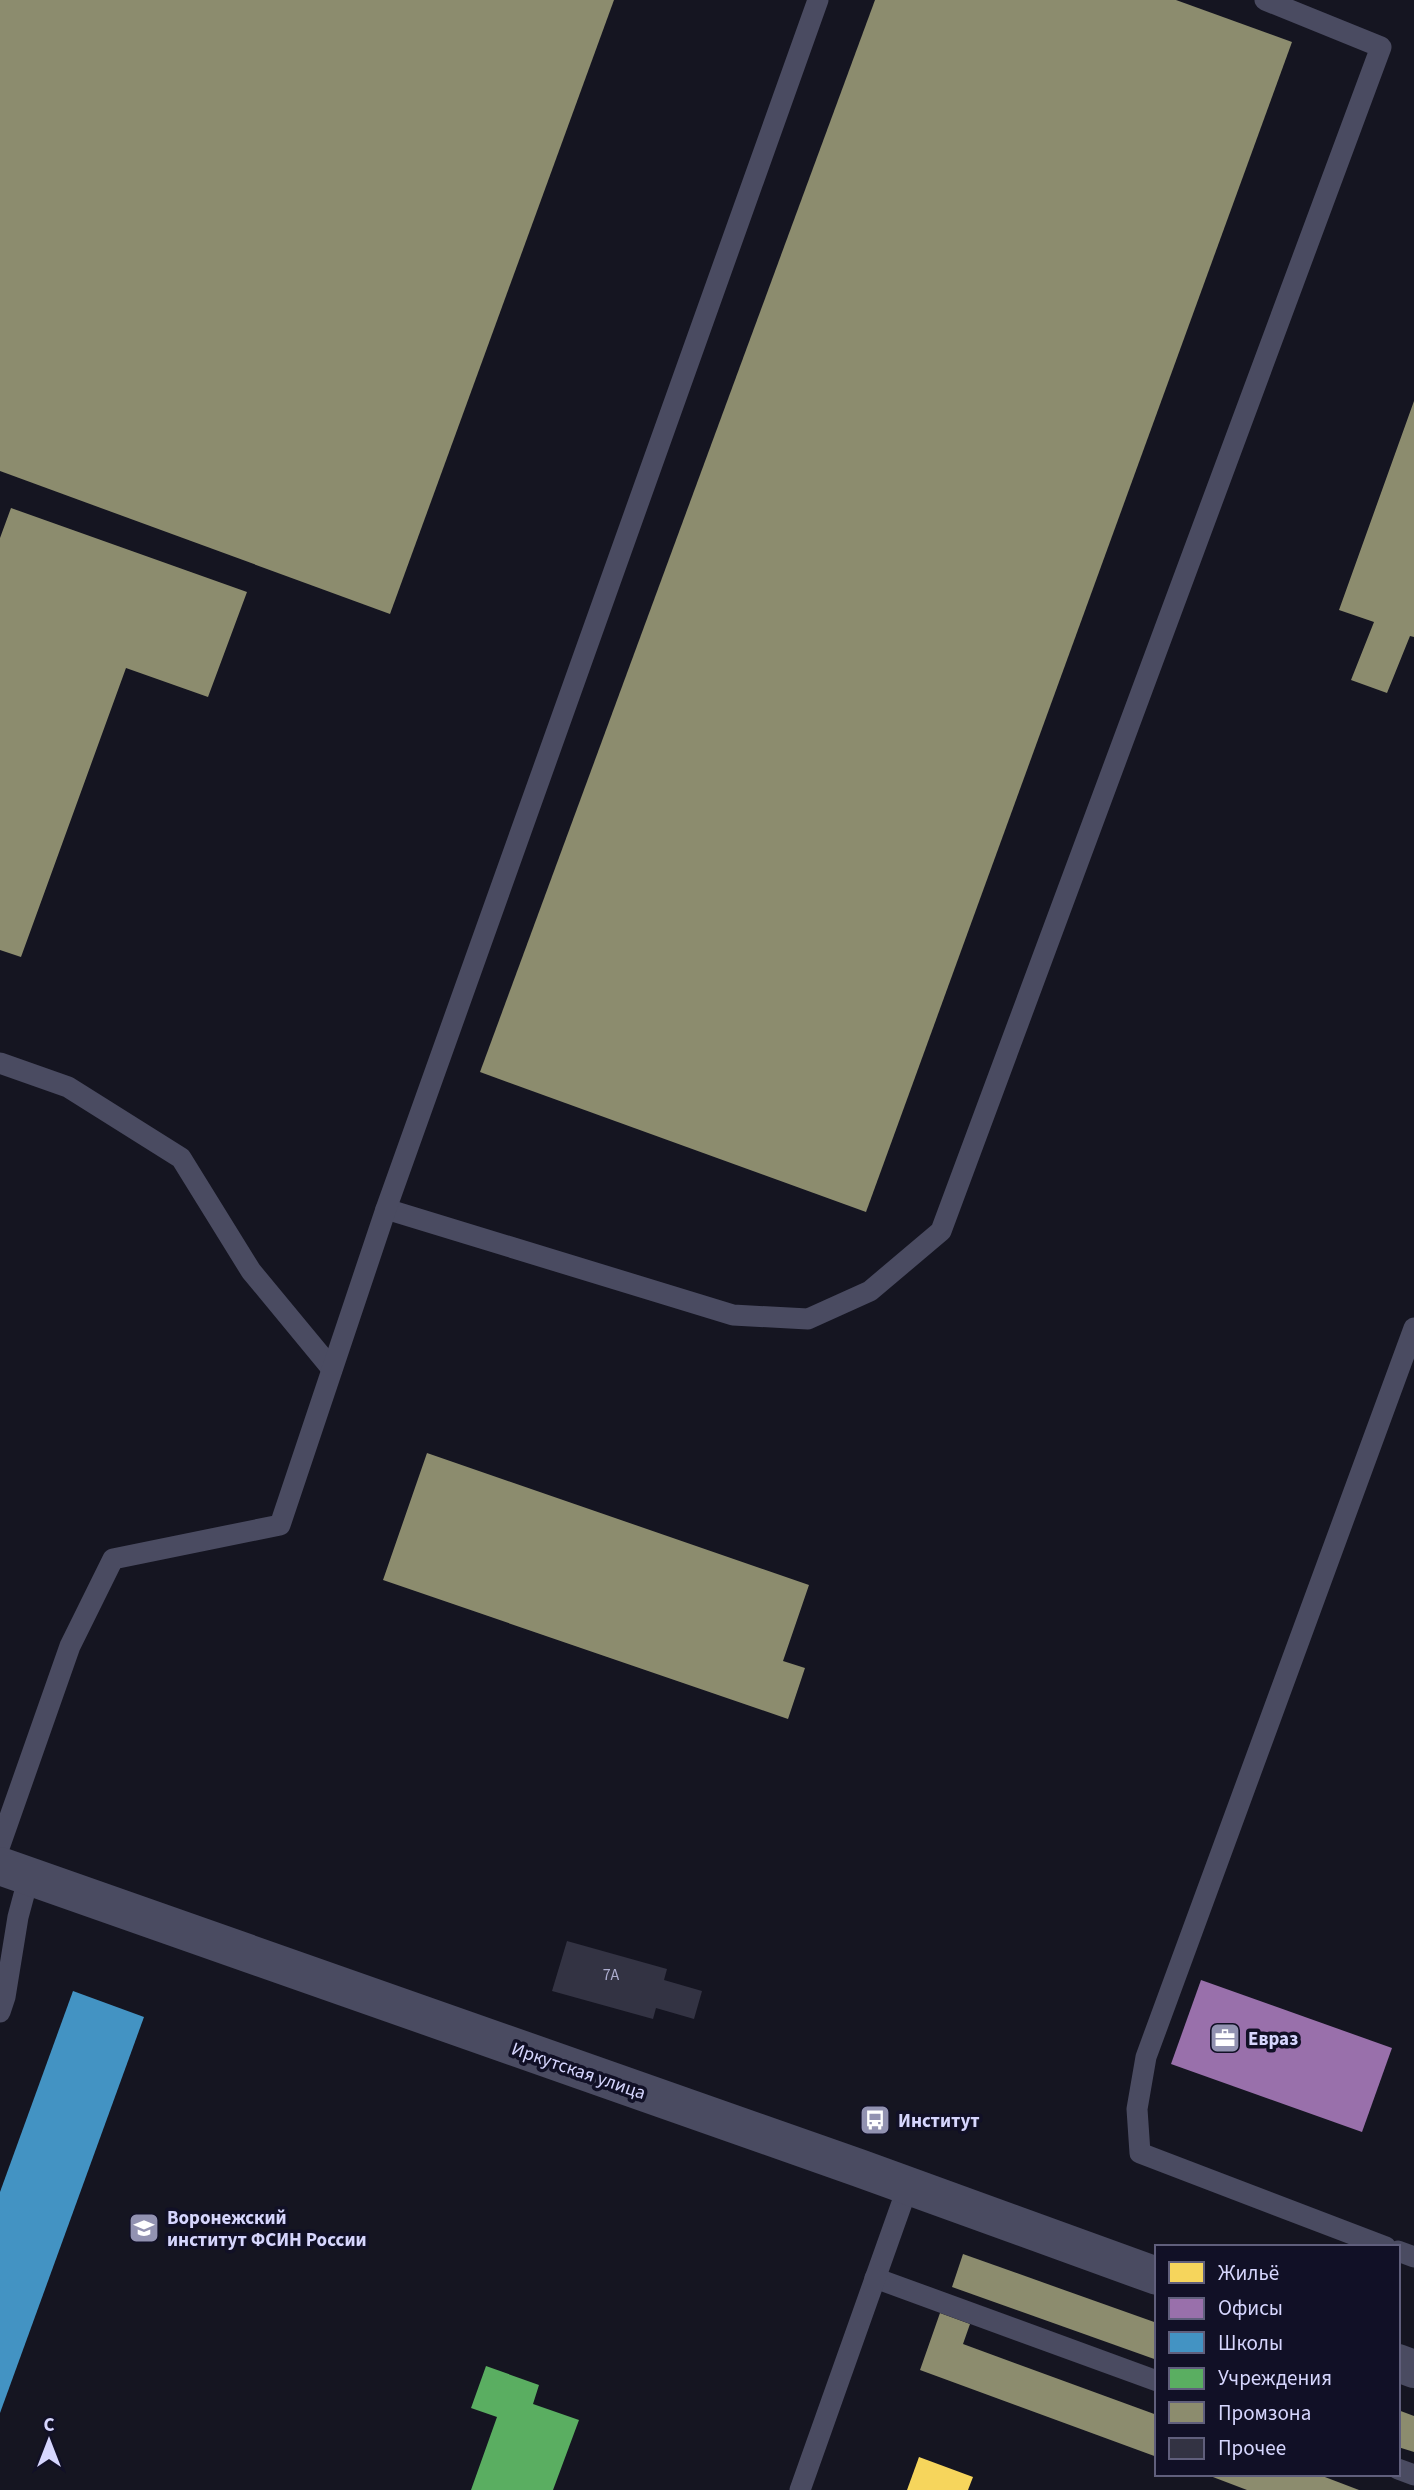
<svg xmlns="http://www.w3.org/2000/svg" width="1414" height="2490" viewBox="0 0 1414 2490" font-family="'Source Sans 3',sans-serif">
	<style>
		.homes { fill: #f6d55c }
		.offices { fill: #9970ab }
		.schools { fill: #4393c3 }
		.public { fill: #5aae61 }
		.industry { fill: #8c8c6e }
		.building { fill: #333343 }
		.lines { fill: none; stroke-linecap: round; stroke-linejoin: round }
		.service { stroke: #4a4b61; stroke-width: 21 }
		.tertiary { stroke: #4a4b61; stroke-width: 38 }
		.labels { text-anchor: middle; stroke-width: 7; stroke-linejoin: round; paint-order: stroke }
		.number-label { font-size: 16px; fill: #adadcf }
		.poi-label { font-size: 19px; font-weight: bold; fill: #d6d6fe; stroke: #111026; text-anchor: start }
		.street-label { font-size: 19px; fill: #d6d6fe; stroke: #111026 }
	</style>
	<rect width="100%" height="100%" fill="#151521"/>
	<!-- homes -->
	<path class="homes" d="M 919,2457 L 973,2477 L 968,2490 L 907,2490 Z"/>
	<!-- offices -->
	<path class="offices" d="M 1201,1980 L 1392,2048 L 1362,2132 L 1171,2064 Z"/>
	<!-- schools -->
	<path class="schools" d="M 73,1991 L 144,2017 L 0,2413 L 0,2192 Z"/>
	<!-- public -->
	<path class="public" d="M 486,2366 L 539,2385 L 533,2404 L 579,2420 L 553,2490 L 471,2490 L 497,2417 L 471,2408 Z"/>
	<!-- industry -->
	<g class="industry">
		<path d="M 0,0 L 614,0 L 390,614 L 0,471 Z"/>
		<path d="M 875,0 L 1176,0 L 1292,42 L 866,1212 L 480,1072 Z"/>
		<path d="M 1414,401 L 1414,637 L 1410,636 L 1387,693 L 1351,680 L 1374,622 L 1339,610 Z"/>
		<path d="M 11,508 L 247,592 L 208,697 L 126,668 L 21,957 L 0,950 L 0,538 Z"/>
		<path d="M 427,1453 L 809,1585 L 783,1661 L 805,1668 L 788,1719 L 383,1580 Z"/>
		<path d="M 963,2254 L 1157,2323 L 1157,2360 L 952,2287 Z"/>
		<path d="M 940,2313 L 970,2324 L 963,2344 L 1157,2415 L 1157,2457 L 920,2370 Z"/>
		<path d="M 1398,2410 L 1414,2416 L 1414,2452 L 1398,2447 Z"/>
		<path d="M 1205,2474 L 1317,2474 L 1359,2490 L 1247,2490 Z"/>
	</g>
	<!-- building -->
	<path class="building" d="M 567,1941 L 667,1969 L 664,1980 L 702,1991 L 694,2019 L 656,2008 L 653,2019 L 552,1991 Z"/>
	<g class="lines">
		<!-- service -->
		<g class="service">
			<path d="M 0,1063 L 68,1087 L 181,1158 L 251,1271 L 332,1369"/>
			<path d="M 386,1209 L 733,1315 L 808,1319 L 870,1291 L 941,1231 L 1381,47 L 1265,0"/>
			<path d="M 0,1845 L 70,1646 L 113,1559 L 280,1525 L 386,1209 L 818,0"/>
			<path d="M 0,2012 L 5,1997 L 18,1917 L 29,1876"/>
			<path d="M 1386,2247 L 1140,2153 L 1137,2109 L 1146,2057 L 1414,1328"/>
			<path d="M 1398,2251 L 1414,2257"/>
			<path d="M 875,2278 L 1157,2381"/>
			<path d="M 1398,2469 L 1414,2475"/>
			<path d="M 800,2490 L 908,2186"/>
		</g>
		<!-- tertiary -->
		<g class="tertiary">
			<path d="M 0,1866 L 859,2168 L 1157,2276"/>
			<path d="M 1398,2363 L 1414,2369"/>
		</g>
	</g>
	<!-- icons -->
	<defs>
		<g id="office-square" transform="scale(1.575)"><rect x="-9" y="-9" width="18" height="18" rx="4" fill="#9292b1" stroke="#111026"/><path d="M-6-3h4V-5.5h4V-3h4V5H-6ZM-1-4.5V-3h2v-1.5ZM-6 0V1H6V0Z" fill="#fff"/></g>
		<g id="bus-square" transform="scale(1.575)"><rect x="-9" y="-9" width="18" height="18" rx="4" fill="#9292b1" stroke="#111026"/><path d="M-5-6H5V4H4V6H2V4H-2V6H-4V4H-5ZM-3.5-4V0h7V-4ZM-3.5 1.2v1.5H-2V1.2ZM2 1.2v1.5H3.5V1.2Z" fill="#fff"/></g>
		<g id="university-square" transform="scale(1.575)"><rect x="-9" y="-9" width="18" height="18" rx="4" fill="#9292b1" stroke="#111026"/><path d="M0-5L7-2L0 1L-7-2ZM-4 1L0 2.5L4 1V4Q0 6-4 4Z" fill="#fff"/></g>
	</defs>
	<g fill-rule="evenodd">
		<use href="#office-square" x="1225" y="2038"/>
		<use href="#bus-square" x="875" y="2120"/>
		<use href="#university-square" x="144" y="2228"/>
	</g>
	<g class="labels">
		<!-- number labels -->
		<g class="number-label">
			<text x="611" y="1980">7А</text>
		</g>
		<!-- poi labels -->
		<g class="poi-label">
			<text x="1248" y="2045">Евраз</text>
			<text x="898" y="2127">Институт</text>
			<text x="167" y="2224">Воронежский<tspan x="167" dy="22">институт ФСИН России</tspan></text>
		</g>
		<!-- street labels -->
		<g class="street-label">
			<text transform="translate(579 2070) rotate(19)" y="7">Иркутская улица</text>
		</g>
	</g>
	<!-- legend -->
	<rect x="1155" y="2245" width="245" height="231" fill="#111026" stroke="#605f7c" stroke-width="2"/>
	<rect x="1169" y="2262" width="35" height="21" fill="#f6d55c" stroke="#605f7c" stroke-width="2"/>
	<text x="1218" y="2280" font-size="21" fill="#d6d6fe">Жильё</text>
	<rect x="1169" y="2298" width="35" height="21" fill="#9970ab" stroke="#605f7c" stroke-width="2"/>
	<text x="1218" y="2315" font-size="21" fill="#d6d6fe">Офисы</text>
	<rect x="1169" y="2332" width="35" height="21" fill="#4393c3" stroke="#605f7c" stroke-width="2"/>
	<text x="1218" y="2350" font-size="21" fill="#d6d6fe">Школы</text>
	<rect x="1169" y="2368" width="35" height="21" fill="#5aae61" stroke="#605f7c" stroke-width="2"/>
	<text x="1218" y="2385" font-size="21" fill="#d6d6fe">Учреждения</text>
	<rect x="1169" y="2402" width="35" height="21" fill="#8c8c6e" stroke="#605f7c" stroke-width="2"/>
	<text x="1218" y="2420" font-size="21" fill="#d6d6fe">Промзона</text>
	<rect x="1169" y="2438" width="35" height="21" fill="#333343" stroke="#605f7c" stroke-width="2"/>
	<text x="1218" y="2455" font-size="21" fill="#d6d6fe">Прочее</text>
	<!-- north arrow -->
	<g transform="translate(49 2441)" stroke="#111026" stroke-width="5" paint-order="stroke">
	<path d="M0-5L12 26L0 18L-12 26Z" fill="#d6d6fe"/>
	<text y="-10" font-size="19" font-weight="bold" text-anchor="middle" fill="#d6d6fe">С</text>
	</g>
</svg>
